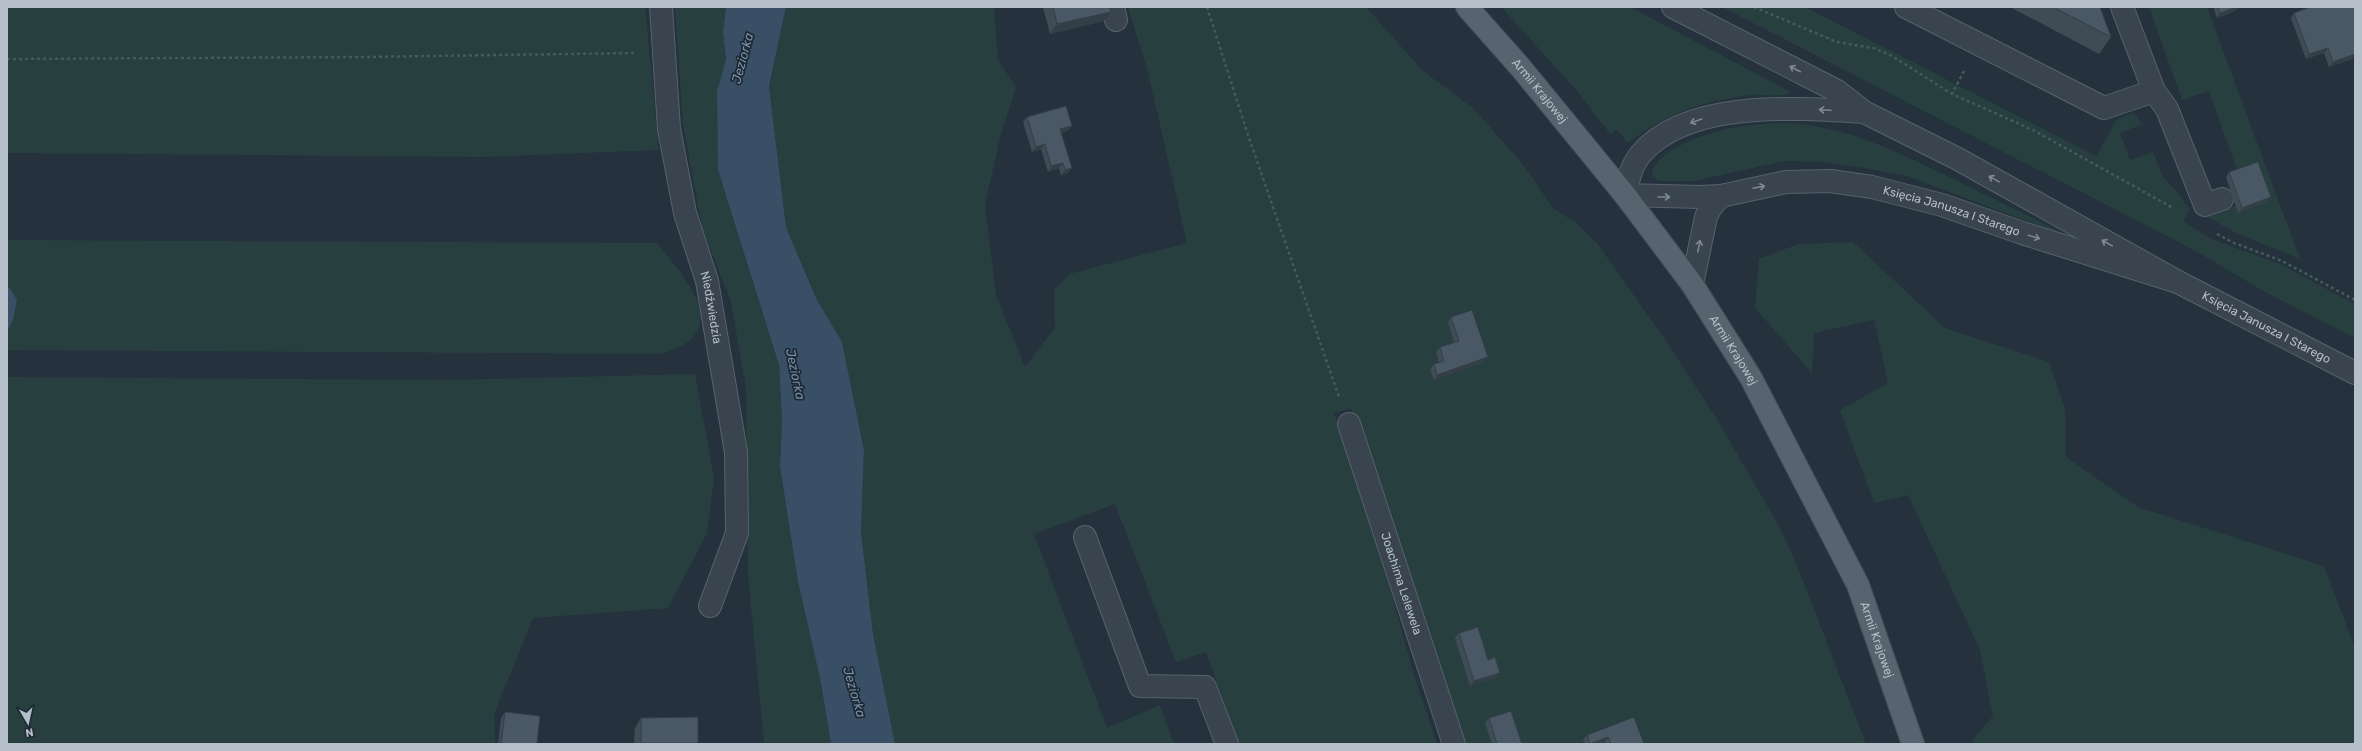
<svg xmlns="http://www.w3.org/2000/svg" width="2362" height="751" viewBox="0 0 2362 751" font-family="Rubik,sans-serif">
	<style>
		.green { fill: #273f3f }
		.water { fill: #394f65 }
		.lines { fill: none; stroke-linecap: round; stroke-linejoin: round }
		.minor-casing { stroke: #57626c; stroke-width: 24 }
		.major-casing { stroke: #424d57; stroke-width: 24 }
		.path { stroke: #455b5b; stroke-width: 2.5; stroke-dasharray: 3 3; stroke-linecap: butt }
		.minor { stroke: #39444e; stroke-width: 22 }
		.major { stroke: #57636e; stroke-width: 22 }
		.wall { fill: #3f4c56 }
		.shaded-wall { fill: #333e46 }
		.building { fill: #495864; stroke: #333e46 }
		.oneway { stroke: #7d8892 }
		.labels { text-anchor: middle; stroke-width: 3.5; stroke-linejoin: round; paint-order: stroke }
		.street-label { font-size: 12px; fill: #b5bfc9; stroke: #1e2933 }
		.water-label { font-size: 13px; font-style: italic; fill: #7692ab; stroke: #1e2933 }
	</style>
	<rect width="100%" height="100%" fill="#25323e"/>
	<!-- green -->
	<g class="green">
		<path d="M 7,7 L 645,7 L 659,150 L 483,157 L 7,153 Z"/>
		<path d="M 675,7 L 726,7 L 723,32 L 726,59 L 717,91 L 718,170 L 779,365 L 782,421 L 780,467 L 798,582 L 821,683 L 831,744 L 764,744 L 748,574 L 746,388 L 731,302 L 702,227 L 683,125 Z"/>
		<path d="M 786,7 L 994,7 L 998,60 L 1016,87 L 1000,138 L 985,204 L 996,295 L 1025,367 L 1055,327 L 1054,290 L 1069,274 L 1187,243 L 1148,72 L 1128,7 L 1366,7 L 1423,71 L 1473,108 L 1522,163 L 1553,208 L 1576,223 L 1597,243 L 1666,341 L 1717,419 L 1780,528 L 1797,565 L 1866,744 L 1467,744 L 1351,408 L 1334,413 L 1390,588 L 1413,672 L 1437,744 L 1239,744 L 1206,652 L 1176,662 L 1115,504 L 1034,534 L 1107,728 L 1160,705 L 1174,744 L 895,744 L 873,634 L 861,532 L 864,450 L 842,342 L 816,298 L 786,227 L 769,86 Z"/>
		<path d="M 1501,7 L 1630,7 L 1791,92 C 1781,98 1761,94 1749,95 C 1699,102 1668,113 1628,143 L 1616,129 L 1611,135 L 1579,93 Z"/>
		<path d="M 1722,7 L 1805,7 L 2096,156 L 2117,119 L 2133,113 L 2143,124 L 2120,133 L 2130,160 L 2153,152 L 2163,177 L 2182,197 L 2184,204 L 2191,208 L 2197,207 L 2211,215 L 2235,205 L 2238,212 L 2237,170 L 2209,91 L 2182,100 L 2149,7 L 2207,7 L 2300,259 L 2238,234 L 2191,208 L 2183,221 L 2211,239 L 2280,264 L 2355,304 L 2355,338 L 2265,292 L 2194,250 Z"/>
		<path d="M 1778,123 C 1839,123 1891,149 1945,175 C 1982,193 2020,212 2057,230 L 2056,232 L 1907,176 L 1865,168 L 1824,162 L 1785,161 L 1694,181 L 1659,181 L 1652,176 C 1651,151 1711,131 1732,128 C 1747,125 1762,124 1778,123 Z"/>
		<path d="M 7,240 L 657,243 C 673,263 714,306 696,333 C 689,345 674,349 662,354 L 7,350 Z"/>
		<path d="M 1853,242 L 1945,328 L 2049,362 L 2065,409 L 2066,457 L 2138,507 L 2324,566 L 2355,648 L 2355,744 L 1974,744 L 1973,739 L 1993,716 L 1980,650 L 1908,495 L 1874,503 L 1840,410 L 1888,383 L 1874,320 L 1814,333 L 1812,373 L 1755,308 L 1759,259 L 1798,244 Z"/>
		<path d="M 695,374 L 714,478 L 707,533 L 668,608 L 533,618 L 494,714 L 495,744 L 7,744 L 7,377 L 446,380 Z"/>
	</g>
	<!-- water -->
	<g class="water">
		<path d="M 726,7 L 786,7 L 769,86 L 786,227 L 816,298 L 842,342 L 864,450 L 861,532 L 873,634 L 895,744 L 831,744 L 821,683 L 798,582 L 780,467 L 782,421 L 779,365 L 718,170 L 717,91 L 726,59 L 723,32 Z"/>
		<path d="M 7,288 L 10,288 L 17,300 L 13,320 L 7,332 Z"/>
	</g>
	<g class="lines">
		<!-- minor casing -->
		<g class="minor-casing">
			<g id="minor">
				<path id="s1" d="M 661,7 L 669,129 L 685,213 L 707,281 L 736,452 L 737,533 L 710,606"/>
				<path d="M 1113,7 L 1116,20"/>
				<path id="s2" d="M 1673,7 L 1837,91 L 1864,112 L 1958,159 L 2178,282 L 2355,373"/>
				<path d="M 1906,7 L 2104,108 L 2154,91"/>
				<path d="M 2122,7 L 2154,91 L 2167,109 L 2205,205 L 2222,199"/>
				<path id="s3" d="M 1864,112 C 1799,108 1686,99 1640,155 C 1631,166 1628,181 1625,195 L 1700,197 L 1721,196 L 1786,182 L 1830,181 L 1872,187 L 1942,205 L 2022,233 L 2178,282"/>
				<path d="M 1692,284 L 1706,217 L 1711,207 L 1721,196"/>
				<path id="s4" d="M 1349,424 L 1454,744"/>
				<path d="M 1085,537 L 1140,686 L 1205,687 L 1227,744"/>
			</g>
		</g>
		<!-- major casing -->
		<g class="major-casing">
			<g id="major">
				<path id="s5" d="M 1467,7 L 1521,68 L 1625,195 L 1692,284 L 1751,378 L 1858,585 L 1913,744"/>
			</g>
		</g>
		<!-- path -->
		<g class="path">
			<path d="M 1207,7 L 1248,135 L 1339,397"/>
			<path d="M 1754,7 L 1837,42 L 1873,48 L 1892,56 L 1952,94"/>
			<path d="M 7,59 L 365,57 L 634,53"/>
			<path d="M 1964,71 L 1952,94 L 2033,130 L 2173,208"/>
			<path d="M 2217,234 L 2234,243 L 2282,261 L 2355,300"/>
		</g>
		<!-- minor -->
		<use href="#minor" class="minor"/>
		<!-- major -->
		<use href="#major" class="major"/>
	</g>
	<!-- wall -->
	<g class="wall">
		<path d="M 1043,7 L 1109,7 L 1104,21 L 1050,34 Z"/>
		<path d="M 2010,7 L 2100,7 L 2111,37 L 2099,54 Z"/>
		<path d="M 2213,7 L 2238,7 L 2235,11 L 2217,18 Z"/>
		<path d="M 2294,13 L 2355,58 L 2329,67 L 2324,53 L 2306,59 L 2291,18 Z"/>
		<path d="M 1027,117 L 1068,131 L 1061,133 L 1068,173 L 1061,175 L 1059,168 L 1048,172 L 1041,149 L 1032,152 L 1023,122 Z"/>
		<path d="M 2229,172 L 2267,202 L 2238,213 L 2226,177 Z"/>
		<path d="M 1451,317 L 1484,362 L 1434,380 L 1430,370 L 1434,364 L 1439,363 L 1436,352 L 1440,347 L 1454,342 L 1448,322 Z"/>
		<path d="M 1459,633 L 1488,660 L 1500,673 L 1496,678 L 1470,686 L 1455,638 Z"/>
		<path d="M 505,712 L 537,744 L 498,744 L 501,718 Z"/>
		<path d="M 1634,717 L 1644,744 L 1605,744 L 1605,742 L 1600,744 L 1585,744 L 1583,740 L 1587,735 Z"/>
		<path d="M 641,718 L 698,743 L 697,744 L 634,744 L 635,728 Z"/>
		<path d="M 1489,718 L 1522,744 L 1492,744 L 1485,723 Z"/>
	</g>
	<!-- shaded-wall -->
	<g class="shaded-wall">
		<path d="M 2236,7 L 2238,7 L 2235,11 L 2217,18 L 2220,13 Z"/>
		<path d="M 1111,12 L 1104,21 L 1050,34 L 1057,24 Z"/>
		<path d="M 2328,48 L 2324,53 L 2306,59 L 2309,54 Z"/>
		<path d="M 2355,54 L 2355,58 L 2329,67 L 2333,62 Z"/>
		<path d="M 1072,126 L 1068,131 L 1057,134 L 1060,129 Z"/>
		<path d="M 1045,144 L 1041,149 L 1032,152 L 1036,147 Z"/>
		<path d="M 1063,163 L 1059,168 L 1048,172 L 1051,166 Z"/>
		<path d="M 1072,168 L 1068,173 L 1061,175 L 1065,170 Z"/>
		<path d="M 2271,197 L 2267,202 L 2238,213 L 2242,208 Z"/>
		<path d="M 1488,357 L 1484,362 L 1434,380 L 1437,375 Z"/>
		<path d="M 1500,673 L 1496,678 L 1470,686 L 1474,681 Z"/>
		<path d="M 1608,737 L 1605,742 L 1600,744 L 1591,744 Z"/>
		<path d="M 641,743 L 698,743 L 697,744 L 641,744 Z"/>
	</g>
	<!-- building -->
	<g class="building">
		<path d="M 1053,7 L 1109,7 L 1111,12 L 1057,24 Z"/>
		<path d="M 2053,7 L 2100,7 L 2111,37 Z"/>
		<path d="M 2218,7 L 2236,7 L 2220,13 Z"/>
		<path d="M 2310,7 L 2355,7 L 2355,54 L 2333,62 L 2328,48 L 2309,54 L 2294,13 Z"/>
		<path d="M 1066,106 L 1072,126 L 1060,129 L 1072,168 L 1065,170 L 1063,163 L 1051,166 L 1045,144 L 1036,147 L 1027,117 Z"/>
		<path d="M 2258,162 L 2271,197 L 2242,208 L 2229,172 Z"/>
		<path d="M 1472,310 L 1488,357 L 1437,375 L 1434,364 L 1444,361 L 1440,347 L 1459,341 L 1451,317 Z"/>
		<path d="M 1478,627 L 1488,660 L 1495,657 L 1500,673 L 1474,681 L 1459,633 Z"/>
		<path d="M 1511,711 L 1522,744 L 1497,744 L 1489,718 Z"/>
		<path d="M 505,712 L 540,716 L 537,744 L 501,744 Z"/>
		<path d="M 698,717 L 698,743 L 641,743 L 641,718 Z"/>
		<path d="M 1634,717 L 1644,744 L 1611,744 L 1608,737 L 1590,744 L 1587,735 Z"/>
	</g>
	<!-- one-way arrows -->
	<defs><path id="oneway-shaft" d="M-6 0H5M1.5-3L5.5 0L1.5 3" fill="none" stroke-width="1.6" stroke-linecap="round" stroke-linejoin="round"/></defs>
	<g class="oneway">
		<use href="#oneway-shaft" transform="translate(1795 69) rotate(-153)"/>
		<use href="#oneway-shaft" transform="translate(1825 110) rotate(-177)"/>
		<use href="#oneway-shaft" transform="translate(1696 121) rotate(160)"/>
		<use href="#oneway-shaft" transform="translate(1994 179) rotate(-151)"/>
		<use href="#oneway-shaft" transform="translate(1759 187) rotate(-12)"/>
		<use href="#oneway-shaft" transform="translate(1664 197)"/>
		<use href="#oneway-shaft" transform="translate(2034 237) rotate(17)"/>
		<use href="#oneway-shaft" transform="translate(2107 243) rotate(-151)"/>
		<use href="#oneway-shaft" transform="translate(1699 246) rotate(-79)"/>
	</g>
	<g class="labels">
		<!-- street labels -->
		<g class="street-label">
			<text dy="4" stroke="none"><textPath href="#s5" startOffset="111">Armii Krajowej</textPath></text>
			<text dy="4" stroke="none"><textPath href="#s3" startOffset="611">Księcia Janusza I Starego</textPath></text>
			<text dy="4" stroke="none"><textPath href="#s1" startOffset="306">Niedźwiedzia</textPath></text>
			<text dy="4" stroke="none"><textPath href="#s2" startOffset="675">Księcia Janusza I Starego</textPath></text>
			<text dy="4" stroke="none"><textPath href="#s5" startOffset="435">Armii Krajowej</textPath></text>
			<text dy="4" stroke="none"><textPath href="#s4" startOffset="168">Joachima Lelewela</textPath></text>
			<text dy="4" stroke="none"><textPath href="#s5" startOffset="759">Armii Krajowej</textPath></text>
		</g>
		<!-- water labels -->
		<g class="water-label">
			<text transform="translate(742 58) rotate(-75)" y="5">Jeziorka</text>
			<text transform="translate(796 374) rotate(78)" y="5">Jeziorka</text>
			<text transform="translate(855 692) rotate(74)" y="5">Jeziorka</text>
		</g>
	</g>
	<!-- border -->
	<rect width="2362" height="751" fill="none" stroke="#b5bfc9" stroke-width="16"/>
	<!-- north arrow -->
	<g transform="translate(28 723) rotate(171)" stroke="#1e2933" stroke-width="3" paint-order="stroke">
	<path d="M0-3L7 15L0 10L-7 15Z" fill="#b5bfc9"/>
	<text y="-6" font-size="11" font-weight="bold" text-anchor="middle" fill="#b5bfc9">N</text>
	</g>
</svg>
